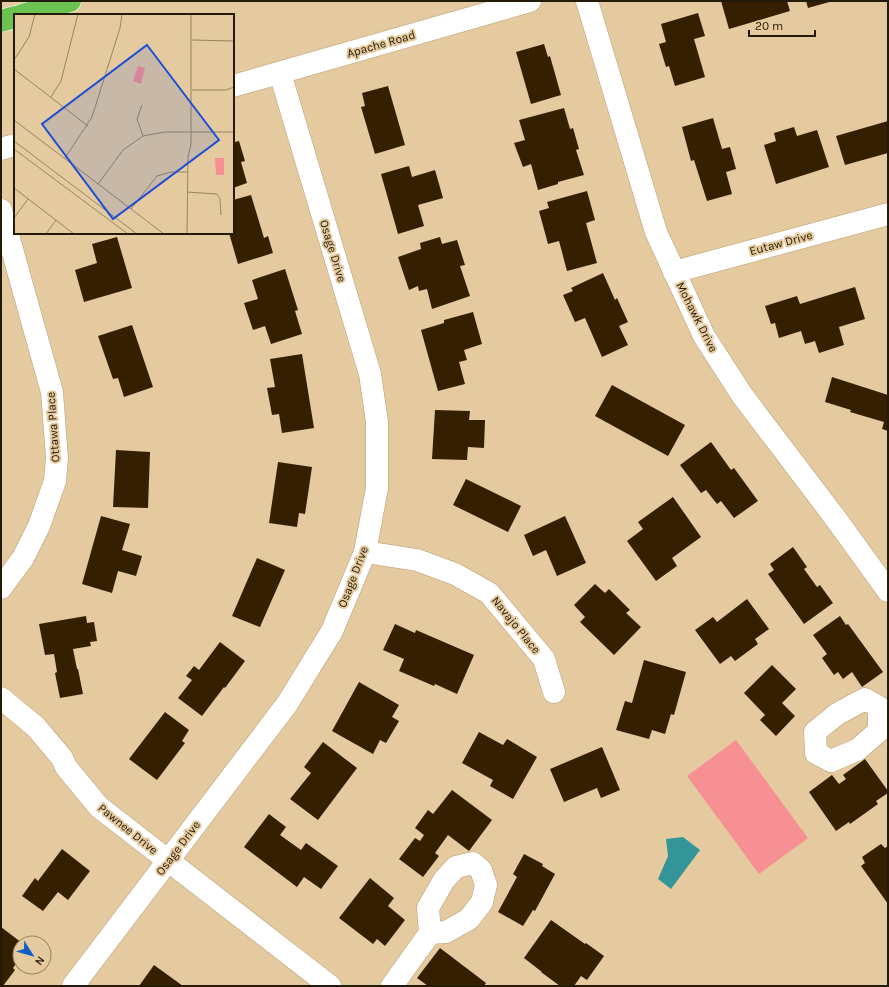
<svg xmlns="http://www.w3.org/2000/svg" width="889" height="987" viewBox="0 0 889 987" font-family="Karla,sans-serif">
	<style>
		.green { fill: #f69093 }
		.water { fill: #349599 }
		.building { fill: #342000 }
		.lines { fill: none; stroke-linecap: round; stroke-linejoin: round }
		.minor-casing { stroke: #b69c73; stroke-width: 23 }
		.highway-casing { stroke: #fff; stroke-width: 23 }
		.minor { stroke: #fff; stroke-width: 22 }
		.highway { stroke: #6cc250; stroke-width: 22 }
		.labels { text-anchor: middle; stroke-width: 4; stroke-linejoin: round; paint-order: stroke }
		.street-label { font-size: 12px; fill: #241a09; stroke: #e5ca9f }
		.inset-road { fill: none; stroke: #988463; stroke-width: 1 }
		.view { fill: #1d4ed8; fill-opacity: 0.15; stroke: #1d4ed8; stroke-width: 2 }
		.inset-edge { fill: none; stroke: #241a09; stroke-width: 2 }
	</style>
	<rect width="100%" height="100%" fill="#e5ca9f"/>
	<!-- green -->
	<path class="green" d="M 736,740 L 808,838 L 759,874 L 687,776 Z"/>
	<!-- water -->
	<path class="water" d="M 683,837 L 700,850 L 671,889 L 658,879 L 668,856 L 666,839 Z"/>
	<!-- building -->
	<g class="building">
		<path d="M 721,1 L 787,1 L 790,11 L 729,29 Z"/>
		<path d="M 806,1 L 833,1 L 808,8 Z"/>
		<path d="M 698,13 L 705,36 L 694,39 L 705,77 L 675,86 L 669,66 L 666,67 L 659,44 L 666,42 L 661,24 Z"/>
		<path d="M 544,44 L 548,57 L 550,56 L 561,95 L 531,104 L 516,52 Z"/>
		<path d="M 388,86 L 405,145 L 375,154 L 361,107 L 365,106 L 362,93 Z"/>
		<path d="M 564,108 L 570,129 L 573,128 L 579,149 L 576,150 L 584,175 L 558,182 L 558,184 L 538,190 L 531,164 L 523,167 L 514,143 L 525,140 L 519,120 Z"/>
		<path d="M 713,118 L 722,149 L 730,147 L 736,169 L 726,172 L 732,194 L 707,201 L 694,160 L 691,161 L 682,127 Z"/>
		<path d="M 888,121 L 888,153 L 845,165 L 836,136 Z"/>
		<path d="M 794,127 L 797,136 L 817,130 L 829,167 L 776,184 L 764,145 L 776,141 L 774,133 Z"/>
		<path d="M 233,136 L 235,142 L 239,141 L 245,161 L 241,162 L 247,183 L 233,188 Z"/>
		<path d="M 409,166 L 412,177 L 435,170 L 443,198 L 418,205 L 424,226 L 398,234 L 381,174 Z"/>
		<path d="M 587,191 L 595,220 L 586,223 L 597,263 L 567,271 L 559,241 L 548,244 L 539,211 L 549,208 L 547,202 Z"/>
		<path d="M 251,195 L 264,238 L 268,236 L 273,253 L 238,264 L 229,233 L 233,233 L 233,200 Z"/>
		<path d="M 117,237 L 132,288 L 84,302 L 75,270 L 97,263 L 92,244 Z"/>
		<path d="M 440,237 L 442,244 L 457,240 L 465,265 L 460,266 L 470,296 L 432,309 L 427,289 L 419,291 L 418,286 L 409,290 L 398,257 L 421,249 L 420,243 Z"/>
		<path d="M 285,269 L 298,310 L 295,311 L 302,334 L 271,344 L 265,326 L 253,330 L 244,303 L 258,299 L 252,280 Z"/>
		<path d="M 603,273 L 615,300 L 617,298 L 628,322 L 619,326 L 628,345 L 602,357 L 585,318 L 575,322 L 563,295 L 573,291 L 571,288 Z"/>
		<path d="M 855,287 L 865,319 L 839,327 L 844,345 L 819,353 L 815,341 L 805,344 L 801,331 L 779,338 L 775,323 L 771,324 L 765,306 L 797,296 L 800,304 Z"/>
		<path d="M 473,312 L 482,344 L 464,350 L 467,360 L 459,362 L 465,384 L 438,391 L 421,330 L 444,323 L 444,320 Z"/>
		<path d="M 132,325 L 153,387 L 124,397 L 118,378 L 113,379 L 98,336 Z"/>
		<path d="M 302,354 L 314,428 L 282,433 L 279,414 L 272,415 L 267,388 L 275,387 L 270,359 Z"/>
		<path d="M 832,377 L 888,395 L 888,431 L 882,429 L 884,422 L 850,412 L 851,410 L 825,402 Z"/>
		<path d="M 612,385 L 685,425 L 668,456 L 595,416 Z"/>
		<path d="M 435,410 L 470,411 L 469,420 L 485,420 L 484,448 L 468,447 L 467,460 L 432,459 Z"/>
		<path d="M 711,442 L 731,470 L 734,468 L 758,501 L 734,518 L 721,501 L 717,504 L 706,490 L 701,493 L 680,465 Z"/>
		<path d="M 116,450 L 150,452 L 148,508 L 113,507 Z"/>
		<path d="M 278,462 L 312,467 L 305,514 L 299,513 L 297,527 L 269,523 Z"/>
		<path d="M 466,479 L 521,506 L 508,532 L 453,505 Z"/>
		<path d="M 673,497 L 701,537 L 672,558 L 677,566 L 656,581 L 627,541 L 643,529 L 638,522 Z"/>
		<path d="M 101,516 L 130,524 L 122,550 L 142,556 L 136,576 L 118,571 L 112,593 L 82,584 Z"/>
		<path d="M 565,516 L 586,563 L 557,576 L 546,550 L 533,556 L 524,535 Z"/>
		<path d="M 793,547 L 807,567 L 804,569 L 817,587 L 820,585 L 833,603 L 804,624 L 768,574 L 774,570 L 770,564 Z"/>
		<path d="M 257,558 L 285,570 L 260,627 L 232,616 Z"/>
		<path d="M 595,584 L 605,593 L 609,589 L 630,610 L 626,613 L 641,627 L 614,655 L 580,622 L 585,617 L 574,605 Z"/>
		<path d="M 747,599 L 769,629 L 755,639 L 758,644 L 735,661 L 731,656 L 720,664 L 695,630 L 713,617 L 717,622 Z"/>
		<path d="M 86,616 L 87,623 L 94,622 L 97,641 L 90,642 L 91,646 L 73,649 L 77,669 L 78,669 L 83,694 L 60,698 L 55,673 L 57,672 L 54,654 L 45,655 L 39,624 Z"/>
		<path d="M 840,616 L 846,625 L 848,624 L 883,672 L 862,687 L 852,672 L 843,679 L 838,672 L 834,675 L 822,658 L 827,654 L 813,635 Z"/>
		<path d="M 395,624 L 415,633 L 416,630 L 474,655 L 457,694 L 435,684 L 434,686 L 399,671 L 404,659 L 383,650 Z"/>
		<path d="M 220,642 L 245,661 L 225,688 L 224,687 L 202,716 L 178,698 L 192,680 L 186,676 L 194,666 L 199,670 Z"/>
		<path d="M 644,660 L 686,672 L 674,715 L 671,714 L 665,734 L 652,730 L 649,739 L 616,730 L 625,701 L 632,703 Z"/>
		<path d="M 772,665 L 796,689 L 782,703 L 795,716 L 776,736 L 760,720 L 765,715 L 744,693 Z"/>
		<path d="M 359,682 L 399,705 L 392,717 L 399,721 L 386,743 L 380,740 L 373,754 L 332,731 Z"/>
		<path d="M 165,712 L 189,730 L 182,741 L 185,743 L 157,780 L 129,759 Z"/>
		<path d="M 479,732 L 503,745 L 507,739 L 537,757 L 513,799 L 490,786 L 493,780 L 462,763 Z"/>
		<path d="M 323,742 L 357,768 L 318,820 L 290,799 L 311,773 L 304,767 Z"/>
		<path d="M 602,747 L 620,790 L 601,798 L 597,788 L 564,802 L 550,769 Z"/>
		<path d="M 865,759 L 888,791 L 888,793 L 876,801 L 878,804 L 850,824 L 849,822 L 836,831 L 809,792 L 832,775 L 839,784 L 846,779 L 843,775 Z"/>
		<path d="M 452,790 L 492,820 L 469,851 L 448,835 L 435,853 L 439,856 L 423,877 L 399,859 L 415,838 L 420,841 L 424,835 L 415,828 L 428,810 L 433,814 Z"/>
		<path d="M 269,814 L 286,827 L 280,835 L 301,850 L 306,843 L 338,866 L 321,889 L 304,877 L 297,887 L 244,847 Z"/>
		<path d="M 881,844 L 885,848 L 888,846 L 888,904 L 861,866 L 865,863 L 862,857 Z"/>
		<path d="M 62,849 L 90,871 L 68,900 L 58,892 L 43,911 L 22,896 L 35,878 L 38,881 Z"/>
		<path d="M 524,854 L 543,864 L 542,866 L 555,874 L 535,911 L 533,910 L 523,926 L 498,912 L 517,877 L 513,874 Z"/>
		<path d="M 370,878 L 394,898 L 388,906 L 405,920 L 385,946 L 377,939 L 373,944 L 339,918 Z"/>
		<path d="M 551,920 L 585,944 L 586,943 L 604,956 L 587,980 L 581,976 L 574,986 L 560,986 L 541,972 L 542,972 L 524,958 Z"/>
		<path d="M 1,927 L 22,943 L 20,943 L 20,958 L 13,968 L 15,970 L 3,986 L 1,986 Z"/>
		<path d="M 440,948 L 486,983 L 484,986 L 428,986 L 417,978 Z"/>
		<path d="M 154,965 L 183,986 L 139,986 Z"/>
	</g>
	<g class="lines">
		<!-- minor casing -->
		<g class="minor-casing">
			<g id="minor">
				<path d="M 587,1 L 656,232 L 704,336 L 742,395 L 836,519 L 888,591"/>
				<path d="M 233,86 L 530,1"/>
				<path d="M 1,149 L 15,145"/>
				<path d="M 1,210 L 52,392 L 57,458 L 55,481 L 39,526 L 23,558 L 1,588"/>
				<path d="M 674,272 L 888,214"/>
				<path d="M 365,552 L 417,560 L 455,574 L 489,593 L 544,659 L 554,692"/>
				<path d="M 1,698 L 36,727 L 62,758 L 66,767 L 99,807 L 330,986"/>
				<path d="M 865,699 L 879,707 L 879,731 L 857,750 L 831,761 L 816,753 L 815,732 L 837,714 Z"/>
				<path d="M 73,986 L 287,704 L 332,631 L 365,552 L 377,488 L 377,422 L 370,374 L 280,73"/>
				<path d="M 392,986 L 430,933 L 428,908 L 444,880 L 456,867 L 473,863 L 481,870 L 486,885 L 482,902 L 469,919 L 446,932 L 430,933"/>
			</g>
		</g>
		<!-- highway casing -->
		<g class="highway-casing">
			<g id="highway">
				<path d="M 22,15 L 70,1"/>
				<path d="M 1,21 L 15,17"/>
			</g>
		</g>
		<!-- minor -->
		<use href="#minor" class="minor"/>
		<!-- highway -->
		<use href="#highway" class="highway"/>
	</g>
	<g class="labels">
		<!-- street labels -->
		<g class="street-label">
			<text transform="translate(381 44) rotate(-16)" y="4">Apache Road</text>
			<text transform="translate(781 243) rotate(-15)" y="4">Eutaw Drive</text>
			<text transform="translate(333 251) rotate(73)" y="4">Osage Drive</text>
			<text transform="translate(697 317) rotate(63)" y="4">Mohawk Drive</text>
			<text transform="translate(53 427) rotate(-94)" y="4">Ottawa Place</text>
			<text transform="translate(353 577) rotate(-69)" y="4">Osage Drive</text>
			<text transform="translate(516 625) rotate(51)" y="4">Navajo Place</text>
			<text transform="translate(128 829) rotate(39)" y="4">Pawnee Drive</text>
			<text transform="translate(178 848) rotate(-53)" y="4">Osage Drive</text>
		</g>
	</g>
	<!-- overview -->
	<g transform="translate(14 14)">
		<rect width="220" height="220" fill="#e5ca9f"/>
		<path d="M 124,52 L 131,54 L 127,70 L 119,67 ZM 201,144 L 210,144 L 210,161 L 202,161 Z" fill="#f69093"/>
		<path class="inset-road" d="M 178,26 L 220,27M 0,46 L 15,23 L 21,0M 0,55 L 74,112M 178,76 L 212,76 L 220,73M 37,83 L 47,67 L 64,0M 128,91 L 123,105 L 129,122M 0,106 L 150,220M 0,127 L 123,220M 0,135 L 114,220M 51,144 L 78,103 L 106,14 L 108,0M 84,170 L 109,136 L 129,122 L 151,118 L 220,118M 0,174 L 60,220M 173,178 L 203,180 L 206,185 L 207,201M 117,195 L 143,162 L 157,158 L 173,158M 0,204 L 14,185M 32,220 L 42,206M 173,220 L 174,143 L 177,130 L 177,0"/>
		<path class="view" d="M 133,31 L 205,126 L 99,205 L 28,110 Z"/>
		<rect width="220" height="220" class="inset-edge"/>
	</g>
	<!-- border -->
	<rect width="889" height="987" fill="none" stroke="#241a09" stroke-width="4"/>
	<!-- north arrow -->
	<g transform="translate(32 955) rotate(127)"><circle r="19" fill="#e5ca9f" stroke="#988463"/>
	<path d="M0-3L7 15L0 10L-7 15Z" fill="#0e5cc6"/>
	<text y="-6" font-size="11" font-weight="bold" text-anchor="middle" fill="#241a09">N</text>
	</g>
	<!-- scale -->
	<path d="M749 30v6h66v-6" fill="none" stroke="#241a09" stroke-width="2"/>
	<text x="755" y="30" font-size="12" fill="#241a09" stroke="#e5ca9f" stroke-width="3" paint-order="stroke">20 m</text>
</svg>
